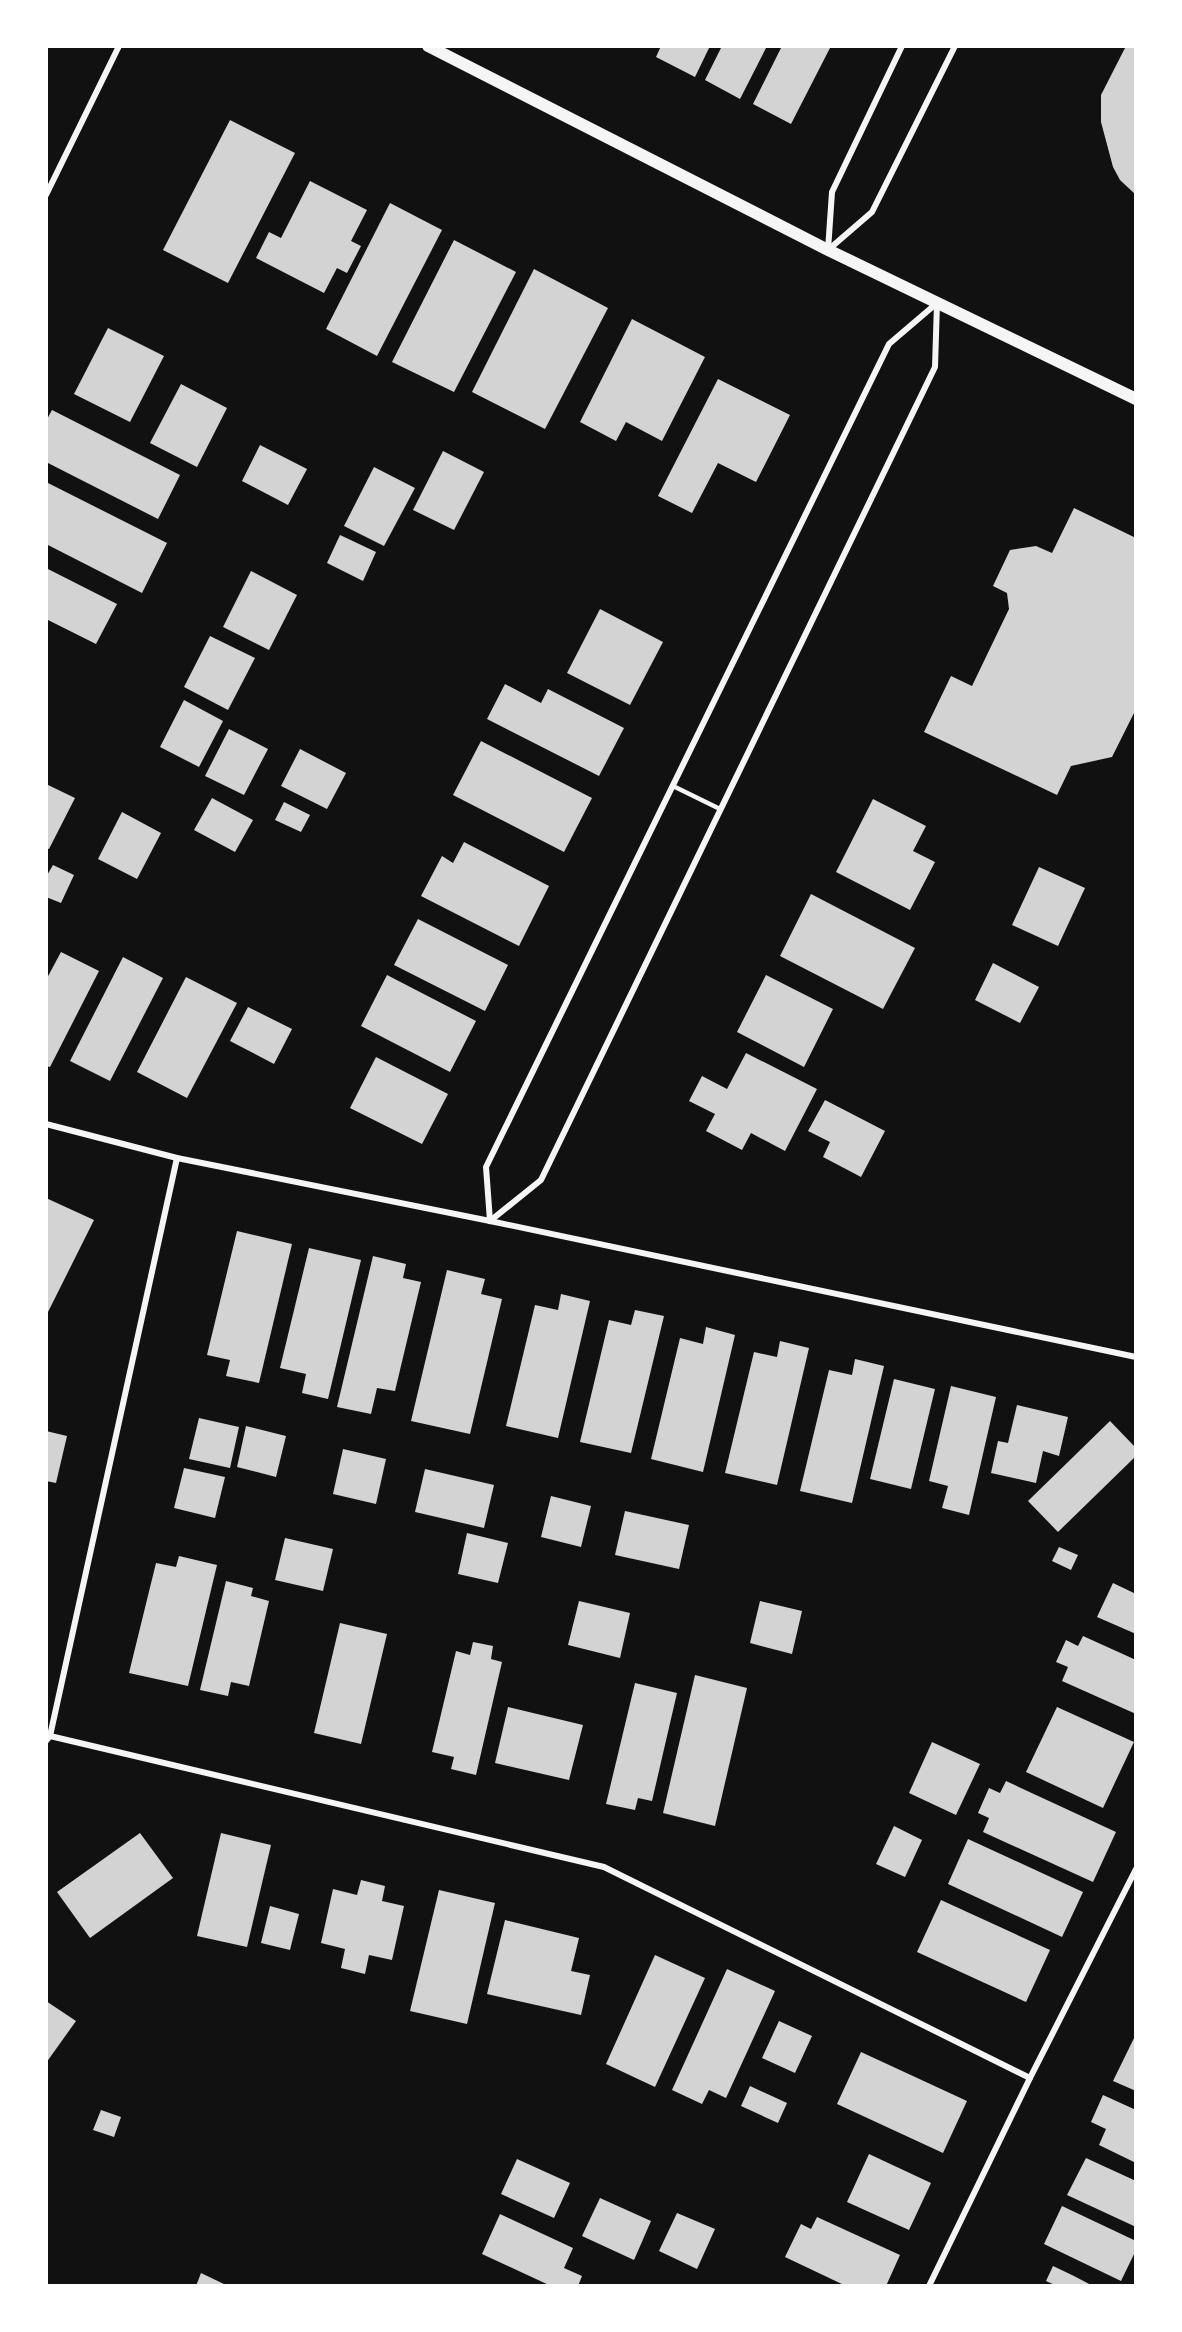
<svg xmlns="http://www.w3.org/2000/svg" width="1182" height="2332" viewBox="0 0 1182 2332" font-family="'PT Sans',sans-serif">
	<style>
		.building { fill: #d3d3d3 }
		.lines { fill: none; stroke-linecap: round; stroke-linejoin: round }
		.service { stroke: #f5f5f5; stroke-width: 4.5 }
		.minor { stroke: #f5f5f5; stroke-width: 6 }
		.secondary { stroke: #f5f5f5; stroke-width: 12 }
	</style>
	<rect width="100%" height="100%" fill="#111"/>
	<!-- building -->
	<g class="building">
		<path d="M 661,46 L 710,46 L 695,77 L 656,57 Z"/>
		<path d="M 722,46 L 767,46 L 740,99 L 705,80 Z"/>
		<path d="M 782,46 L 831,46 L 791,124 L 753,104 Z"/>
		<path d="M 1126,46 L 1136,46 L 1136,195 L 1120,180 L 1113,167 L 1101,122 L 1101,95 Z"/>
		<path d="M 230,120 L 295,153 L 228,283 L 163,250 Z"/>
		<path d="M 310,181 L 367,210 L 351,241 L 361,246 L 347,273 L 337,268 L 324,293 L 256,258 L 269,232 L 281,238 Z"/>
		<path d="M 390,203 L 442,230 L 377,356 L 326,329 Z"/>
		<path d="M 454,240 L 516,272 L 454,392 L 392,362 Z"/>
		<path d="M 534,269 L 608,308 L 545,429 L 472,392 Z"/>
		<path d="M 632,319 L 705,357 L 662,441 L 626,422 L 616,441 L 580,422 Z"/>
		<path d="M 108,328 L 164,356 L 130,422 L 74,394 Z"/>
		<path d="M 718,379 L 790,415 L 756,482 L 718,463 L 692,513 L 658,496 Z"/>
		<path d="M 181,384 L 227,408 L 197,467 L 150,443 Z"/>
		<path d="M 52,410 L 180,475 L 158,519 L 46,462 L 46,421 Z"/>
		<path d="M 260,445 L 307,469 L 288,505 L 242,481 Z"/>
		<path d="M 443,451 L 484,472 L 454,530 L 413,510 Z"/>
		<path d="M 374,467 L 415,488 L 384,546 L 344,526 Z"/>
		<path d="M 46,482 L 167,543 L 142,593 L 46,544 Z"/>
		<path d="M 1074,508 L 1136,538 L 1136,709 L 1112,757 L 1071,766 L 1057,795 L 924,732 L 951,676 L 972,686 L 1009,609 L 1007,593 L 993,586 L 1010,550 L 1036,546 L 1052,553 Z"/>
		<path d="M 340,535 L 376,552 L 363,581 L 327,563 Z"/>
		<path d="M 46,568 L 117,604 L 96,644 L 46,619 Z"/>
		<path d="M 251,571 L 297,595 L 269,650 L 223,627 Z"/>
		<path d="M 600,609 L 663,642 L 630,705 L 567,673 Z"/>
		<path d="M 210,636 L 255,658 L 228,710 L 184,687 Z"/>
		<path d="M 505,684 L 541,703 L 548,689 L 624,728 L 599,776 L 487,719 Z"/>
		<path d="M 184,700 L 223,721 L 199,767 L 160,747 Z"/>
		<path d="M 229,729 L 268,749 L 244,795 L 205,776 Z"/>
		<path d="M 481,741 L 592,798 L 564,852 L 453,795 Z"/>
		<path d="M 300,749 L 346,773 L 327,809 L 281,786 Z"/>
		<path d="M 46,784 L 75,798 L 49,849 L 46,848 Z"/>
		<path d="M 212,798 L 253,820 L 235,852 L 194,830 Z"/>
		<path d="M 873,799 L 926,826 L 913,851 L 935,862 L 910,910 L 836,872 Z"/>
		<path d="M 284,802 L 310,815 L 301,832 L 275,820 Z"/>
		<path d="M 122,812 L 161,833 L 137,879 L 98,859 Z"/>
		<path d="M 464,842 L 549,886 L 519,946 L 421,896 L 442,856 L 453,863 Z"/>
		<path d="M 53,865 L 74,875 L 61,903 L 46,897 L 46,877 Z"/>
		<path d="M 1039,867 L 1085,888 L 1058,946 L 1012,925 Z"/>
		<path d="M 811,894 L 915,948 L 883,1009 L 780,956 Z"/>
		<path d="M 418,919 L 508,965 L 485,1011 L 394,965 Z"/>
		<path d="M 61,952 L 99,971 L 50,1067 L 46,1066 L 46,980 Z"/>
		<path d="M 123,957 L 163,978 L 110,1081 L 70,1061 Z"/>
		<path d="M 993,963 L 1039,987 L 1020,1023 L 975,1000 Z"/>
		<path d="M 387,975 L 476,1021 L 450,1072 L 361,1026 Z"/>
		<path d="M 766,975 L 833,1009 L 804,1067 L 737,1032 Z"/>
		<path d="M 186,977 L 237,1003 L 187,1098 L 137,1072 Z"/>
		<path d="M 248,1007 L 292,1029 L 274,1064 L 230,1041 Z"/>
		<path d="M 746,1053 L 817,1089 L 785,1151 L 751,1133 L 742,1150 L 706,1131 L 715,1114 L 689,1101 L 702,1076 L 727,1089 Z"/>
		<path d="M 376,1057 L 448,1094 L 422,1144 L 350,1108 Z"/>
		<path d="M 825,1100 L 885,1131 L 861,1177 L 823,1157 L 830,1142 L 808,1131 Z"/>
		<path d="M 46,1198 L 94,1220 L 46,1316 Z"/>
		<path d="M 237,1231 L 292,1244 L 259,1383 L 226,1376 L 230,1360 L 207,1355 Z"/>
		<path d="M 309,1248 L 361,1260 L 328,1399 L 302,1393 L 306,1374 L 280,1368 Z"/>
		<path d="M 373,1256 L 406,1264 L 403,1278 L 421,1282 L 395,1391 L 377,1388 L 371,1414 L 337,1407 Z"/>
		<path d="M 447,1270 L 485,1279 L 481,1294 L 502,1299 L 470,1434 L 411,1421 Z"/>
		<path d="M 561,1294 L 590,1301 L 558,1438 L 506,1426 L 535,1305 L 558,1310 Z"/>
		<path d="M 635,1310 L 664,1316 L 631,1453 L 580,1442 L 609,1320 L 631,1325 Z"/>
		<path d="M 706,1327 L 735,1335 L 703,1472 L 651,1459 L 680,1338 L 703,1344 Z"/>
		<path d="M 780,1341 L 809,1348 L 777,1485 L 725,1473 L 754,1352 L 777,1357 Z"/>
		<path d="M 855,1359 L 884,1366 L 852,1503 L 800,1491 L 829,1370 L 852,1375 Z"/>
		<path d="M 894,1379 L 935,1389 L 911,1489 L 870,1479 Z"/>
		<path d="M 951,1386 L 996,1397 L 969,1515 L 942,1508 L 948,1486 L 929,1481 Z"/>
		<path d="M 1017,1405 L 1068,1417 L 1059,1456 L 1043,1451 L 1036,1483 L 991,1473 L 998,1441 L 1008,1443 Z"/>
		<path d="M 199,1418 L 239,1427 L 230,1468 L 189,1459 Z"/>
		<path d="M 1110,1421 L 1136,1448 L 1136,1456 L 1058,1532 L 1028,1501 Z"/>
		<path d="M 246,1426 L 286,1436 L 276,1477 L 237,1467 Z"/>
		<path d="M 46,1431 L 67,1436 L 56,1483 L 46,1481 Z"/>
		<path d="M 343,1449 L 386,1459 L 376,1504 L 333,1494 Z"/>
		<path d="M 184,1468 L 225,1477 L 215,1518 L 174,1508 Z"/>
		<path d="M 425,1469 L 494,1485 L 484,1528 L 415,1512 Z"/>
		<path d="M 551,1496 L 591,1506 L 581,1547 L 541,1537 Z"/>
		<path d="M 625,1511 L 689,1525 L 679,1569 L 615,1555 Z"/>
		<path d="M 467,1533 L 508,1543 L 498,1583 L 458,1574 Z"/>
		<path d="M 285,1538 L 333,1549 L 323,1591 L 275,1580 Z"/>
		<path d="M 1059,1547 L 1078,1555 L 1071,1570 L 1052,1561 Z"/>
		<path d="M 179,1556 L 217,1565 L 188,1686 L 129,1673 L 156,1563 L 176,1567 Z"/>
		<path d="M 226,1581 L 253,1588 L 251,1596 L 269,1601 L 249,1686 L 231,1682 L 228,1696 L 200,1690 Z"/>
		<path d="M 1113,1583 L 1136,1594 L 1136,1634 L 1097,1617 Z"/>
		<path d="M 579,1601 L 630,1613 L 620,1658 L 568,1645 Z"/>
		<path d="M 760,1601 L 802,1611 L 792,1654 L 750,1643 Z"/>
		<path d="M 340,1623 L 387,1634 L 361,1744 L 314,1733 Z"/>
		<path d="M 1083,1636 L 1136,1660 L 1136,1714 L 1062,1681 L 1068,1667 L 1056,1662 L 1066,1640 L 1078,1646 Z"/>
		<path d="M 473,1642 L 493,1646 L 491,1659 L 502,1662 L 476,1775 L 451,1769 L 454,1757 L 432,1752 L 456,1651 L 470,1655 Z"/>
		<path d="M 695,1675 L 747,1688 L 715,1826 L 663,1813 Z"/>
		<path d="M 635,1683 L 677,1693 L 652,1801 L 638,1798 L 635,1810 L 606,1804 Z"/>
		<path d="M 508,1707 L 583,1725 L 569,1780 L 495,1763 Z"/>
		<path d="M 1057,1707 L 1134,1742 L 1103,1808 L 1026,1772 Z"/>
		<path d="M 932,1742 L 980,1764 L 956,1815 L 909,1793 Z"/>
		<path d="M 1006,1781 L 1116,1832 L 1093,1882 L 983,1832 L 989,1818 L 978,1813 L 989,1788 L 1000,1793 Z"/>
		<path d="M 894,1826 L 922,1840 L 905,1877 L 876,1864 Z"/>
		<path d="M 140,1833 L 173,1878 L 90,1938 L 57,1892 Z"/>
		<path d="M 221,1833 L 271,1845 L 247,1947 L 197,1936 Z"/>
		<path d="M 968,1839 L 1083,1892 L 1062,1937 L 948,1884 Z"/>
		<path d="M 361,1880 L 385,1886 L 382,1901 L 404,1906 L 392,1960 L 369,1955 L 365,1974 L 341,1968 L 345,1949 L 321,1943 L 333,1889 L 357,1895 Z"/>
		<path d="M 439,1890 L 495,1903 L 467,2024 L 410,2011 Z"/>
		<path d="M 941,1900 L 1050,1950 L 1026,2002 L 917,1952 Z"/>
		<path d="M 270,1906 L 299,1914 L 290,1950 L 261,1943 Z"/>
		<path d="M 505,1920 L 579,1938 L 571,1971 L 590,1975 L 581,2015 L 487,1994 Z"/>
		<path d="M 655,1955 L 705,1978 L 655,2087 L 606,2064 Z"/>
		<path d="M 727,1969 L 775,1991 L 726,2098 L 709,2090 L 702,2104 L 672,2090 Z"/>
		<path d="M 46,2001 L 76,2021 L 46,2063 Z"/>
		<path d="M 779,2021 L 812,2036 L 795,2073 L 762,2058 Z"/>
		<path d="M 1136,2034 L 1136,2091 L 1113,2081 Z"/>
		<path d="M 861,2052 L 967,2101 L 943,2153 L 837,2104 Z"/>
		<path d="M 750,2086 L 787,2103 L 778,2123 L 741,2106 Z"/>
		<path d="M 1103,2095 L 1136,2110 L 1136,2163 L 1099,2145 L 1106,2129 L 1091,2122 Z"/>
		<path d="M 101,2110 L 121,2117 L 114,2137 L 93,2130 Z"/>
		<path d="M 869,2154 L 931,2183 L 909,2230 L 847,2202 Z"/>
		<path d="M 1086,2158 L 1136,2181 L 1136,2227 L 1067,2195 Z"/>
		<path d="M 517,2159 L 570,2183 L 554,2218 L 501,2194 Z"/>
		<path d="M 600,2198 L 651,2221 L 634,2260 L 582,2236 Z"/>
		<path d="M 1062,2206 L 1136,2241 L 1136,2250 L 1121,2281 L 1044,2244 Z"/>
		<path d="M 677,2213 L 715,2229 L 697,2269 L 659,2251 Z"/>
		<path d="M 500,2214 L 573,2248 L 564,2268 L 582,2276 L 578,2286 L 551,2286 L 482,2254 Z"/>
		<path d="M 817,2217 L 900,2255 L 886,2286 L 846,2286 L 785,2257 L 801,2224 L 811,2229 Z"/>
		<path d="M 1053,2266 L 1074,2276 L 1093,2286 L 1057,2286 L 1046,2281 Z"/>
		<path d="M 201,2273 L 228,2286 L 196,2286 Z"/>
	</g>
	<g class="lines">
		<!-- service -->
		<path class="service" d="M 673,786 L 720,809"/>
		<!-- minor -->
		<g class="minor">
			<path d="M 46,195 L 119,46"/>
			<path d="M 828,250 L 872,212 L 955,46"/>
			<path d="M 828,250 L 832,192 L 902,46"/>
			<path d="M 46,1124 L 177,1158 L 490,1221 L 1136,1357"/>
			<path d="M 490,1221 L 486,1167 L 889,344 L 937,303"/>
			<path d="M 490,1221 L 541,1180 L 935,367 L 937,303"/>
			<path d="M 50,1736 L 604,1867 L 1030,2078"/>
			<path d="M 46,1741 L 50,1736 L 177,1158"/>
			<path d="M 929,2286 L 1030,2078 L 1136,1869"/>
		</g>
		<!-- secondary -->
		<path class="secondary" d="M 428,46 L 828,250 L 1136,399"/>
	</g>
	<!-- border -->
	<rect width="1182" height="2332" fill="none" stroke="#ffffff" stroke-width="96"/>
</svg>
